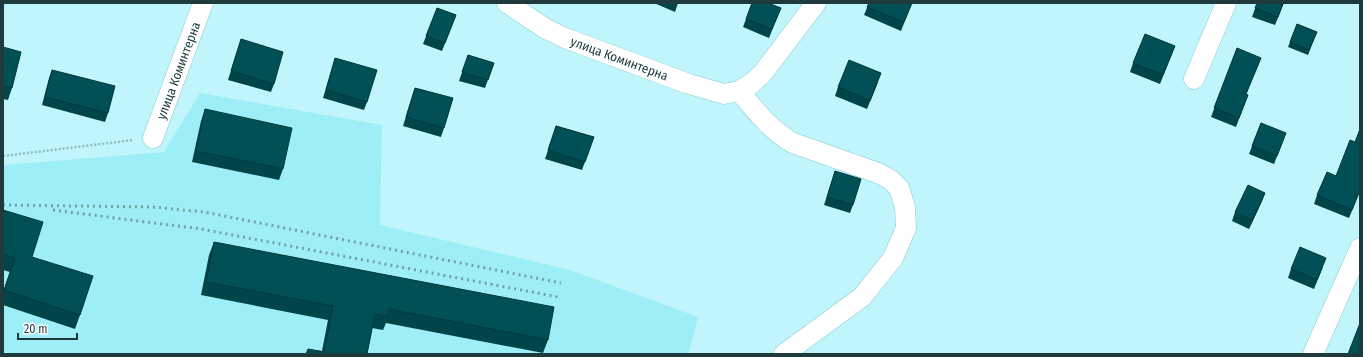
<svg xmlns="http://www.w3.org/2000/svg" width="1363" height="357" viewBox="0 0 1363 357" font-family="'Fira Sans Condensed',sans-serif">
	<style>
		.built { fill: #9eeef7 }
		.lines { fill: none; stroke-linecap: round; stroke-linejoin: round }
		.street-casing { stroke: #85c8cf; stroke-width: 21 }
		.path { stroke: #8ebbc0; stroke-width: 2.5; stroke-dasharray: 2 2; stroke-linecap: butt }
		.street { stroke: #fff; stroke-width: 20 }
		.rail { stroke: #759fa3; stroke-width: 3; stroke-dasharray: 2 4; stroke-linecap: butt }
		.wall { fill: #00454a }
		.shaded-wall { fill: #00383c }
		.building { fill: #005056; stroke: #00383c }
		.labels { text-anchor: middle; stroke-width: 4; stroke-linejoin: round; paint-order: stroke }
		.street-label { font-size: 13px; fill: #1e3a3d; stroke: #fff }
	</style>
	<rect width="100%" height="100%" fill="#c0f6fb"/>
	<!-- built -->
	<path class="built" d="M 200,93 L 382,125 L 380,225 L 570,270 L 698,317 L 688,354 L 3,354 L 3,165 L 164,152 Z"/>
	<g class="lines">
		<!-- street casing -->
		<g class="street-casing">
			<g id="street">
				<path id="s1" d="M 507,3 L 546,29 L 565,38 L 689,84 L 724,94 L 739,91 L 751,84 L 762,74 L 816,3"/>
				<path d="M 1194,79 L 1226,3"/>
				<path d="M 739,91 C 756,111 770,130 793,143 L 878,173 L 891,180 L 899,188 L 905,207 L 906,228 L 893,258 L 862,297 L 784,354"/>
				<path id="s2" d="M 153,138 L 203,3"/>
				<path d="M 1313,354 L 1360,248"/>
			</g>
		</g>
		<!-- path -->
		<path class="path" d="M 3,156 L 134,140"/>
		<!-- street -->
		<use href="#street" class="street"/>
		<!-- rail -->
		<g class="rail">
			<path d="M 3,205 L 153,207 L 204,212 L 561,283"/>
			<path d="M 53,210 L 201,229 L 558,297"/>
		</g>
	</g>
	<!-- wall -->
	<g class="wall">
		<path d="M 654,3 L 678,3 L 675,12 Z"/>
		<path d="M 752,3 L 781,8 L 769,38 L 743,27 Z"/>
		<path d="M 869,3 L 912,3 L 901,31 L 864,15 Z"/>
		<path d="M 1257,3 L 1284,3 L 1275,25 L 1252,17 Z"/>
		<path d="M 437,8 L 456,15 L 442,51 L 423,44 Z"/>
		<path d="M 1297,24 L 1317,32 L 1308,55 L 1288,47 Z"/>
		<path d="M 241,39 L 274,84 L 271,92 L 228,80 Z"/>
		<path d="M 1175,46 L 1160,84 L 1130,72 L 1133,63 Z"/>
		<path d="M 3,47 L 12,88 L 8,100 L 3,99 Z"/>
		<path d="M 1237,48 L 1257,66 L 1246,94 L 1248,95 L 1236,127 L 1211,117 Z"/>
		<path d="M 468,55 L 494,63 L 485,88 L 459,81 Z"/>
		<path d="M 335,58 L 367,102 L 364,110 L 323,98 Z"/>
		<path d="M 52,70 L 108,113 L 105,122 L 42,105 L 49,78 Z"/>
		<path d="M 878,82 L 867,109 L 835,96 L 838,87 Z"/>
		<path d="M 415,88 L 444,128 L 441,137 L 403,126 Z"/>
		<path d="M 205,109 L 283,169 L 279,180 L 192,162 L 201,121 Z"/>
		<path d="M 1261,123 L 1283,141 L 1274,164 L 1249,154 Z"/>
		<path d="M 556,126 L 594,137 L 582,170 L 545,159 Z"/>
		<path d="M 1355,142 L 1360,191 L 1349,218 L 1314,204 L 1317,195 L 1336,176 Z"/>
		<path d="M 835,171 L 853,205 L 850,213 L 824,205 Z"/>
		<path d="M 1265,193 L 1262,201 L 1249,229 L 1232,221 L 1235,212 Z"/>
		<path d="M 3,210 L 32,257 L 80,315 L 75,329 L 3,305 L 3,292 L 10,272 L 3,270 Z"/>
		<path d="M 214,242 L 548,340 L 543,353 L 386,323 L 383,330 L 372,328 L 367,354 L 306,354 L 308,349 L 322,351 L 328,320 L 201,295 L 209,255 Z"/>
		<path d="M 1323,267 L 1314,289 L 1288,278 L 1291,269 Z"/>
	</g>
	<!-- shaded-wall -->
	<path class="shaded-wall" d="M 1265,193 L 1262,201 L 1249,229 L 1252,220 Z"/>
	<!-- building -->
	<g class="building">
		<path d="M 752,3 L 768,3 L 781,8 L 772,29 L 746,19 Z"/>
		<path d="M 869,3 L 912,3 L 904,22 L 867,7 Z"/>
		<path d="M 1257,3 L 1283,3 L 1278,17 L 1255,8 Z"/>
		<path d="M 437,8 L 456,15 L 445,43 L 426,36 Z"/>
		<path d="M 1297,24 L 1317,32 L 1309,50 L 1290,42 Z"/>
		<path d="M 1145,34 L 1175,46 L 1163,75 L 1133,63 Z"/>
		<path d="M 241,39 L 283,52 L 274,84 L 231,71 Z"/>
		<path d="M 3,47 L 21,52 L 12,88 L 3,86 Z"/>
		<path d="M 1237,48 L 1261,58 L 1246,94 L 1248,95 L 1239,118 L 1214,108 Z"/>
		<path d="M 468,55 L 494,63 L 488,80 L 462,72 Z"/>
		<path d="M 335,58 L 377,70 L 367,102 L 326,90 Z"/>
		<path d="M 849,60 L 881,73 L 870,101 L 838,87 Z"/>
		<path d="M 52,70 L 115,86 L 108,113 L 45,97 Z"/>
		<path d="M 415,88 L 453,98 L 444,128 L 406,117 Z"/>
		<path d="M 205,109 L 292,128 L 283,169 L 196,151 Z"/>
		<path d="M 1261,123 L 1286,133 L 1277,156 L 1252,146 Z"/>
		<path d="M 556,126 L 594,137 L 585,162 L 548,150 Z"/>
		<path d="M 1360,129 L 1360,190 L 1352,210 L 1317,195 L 1327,172 L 1336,176 L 1350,140 L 1355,142 Z"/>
		<path d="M 835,171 L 861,179 L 853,205 L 827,197 Z"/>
		<path d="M 1248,185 L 1265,193 L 1252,220 L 1235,212 Z"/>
		<path d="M 3,210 L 43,222 L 32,257 L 93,276 L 80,315 L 4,290 L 15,258 L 3,254 Z"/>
		<path d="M 214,242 L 554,307 L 548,340 L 389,309 L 388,317 L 375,314 L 367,354 L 306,354 L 308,349 L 324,352 L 333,306 L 206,282 Z"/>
		<path d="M 1300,247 L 1326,258 L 1317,280 L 1291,269 Z"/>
		<path d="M 1360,323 L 1360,354 L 1348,354 Z"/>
	</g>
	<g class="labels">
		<!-- street labels -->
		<g class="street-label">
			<text dy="5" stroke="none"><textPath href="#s1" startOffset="126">улица Коминтерна</textPath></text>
			<text dy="5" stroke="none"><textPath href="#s2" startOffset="72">улица Коминтерна</textPath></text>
		</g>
	</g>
	<!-- border -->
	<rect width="1363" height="357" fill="none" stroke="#1e3a3d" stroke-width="8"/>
	<!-- scale -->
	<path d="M18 333v6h59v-6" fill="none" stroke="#1e3a3d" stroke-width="2"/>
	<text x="24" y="333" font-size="12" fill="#1e3a3d" stroke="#ffffff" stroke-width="3" paint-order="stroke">20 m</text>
</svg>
